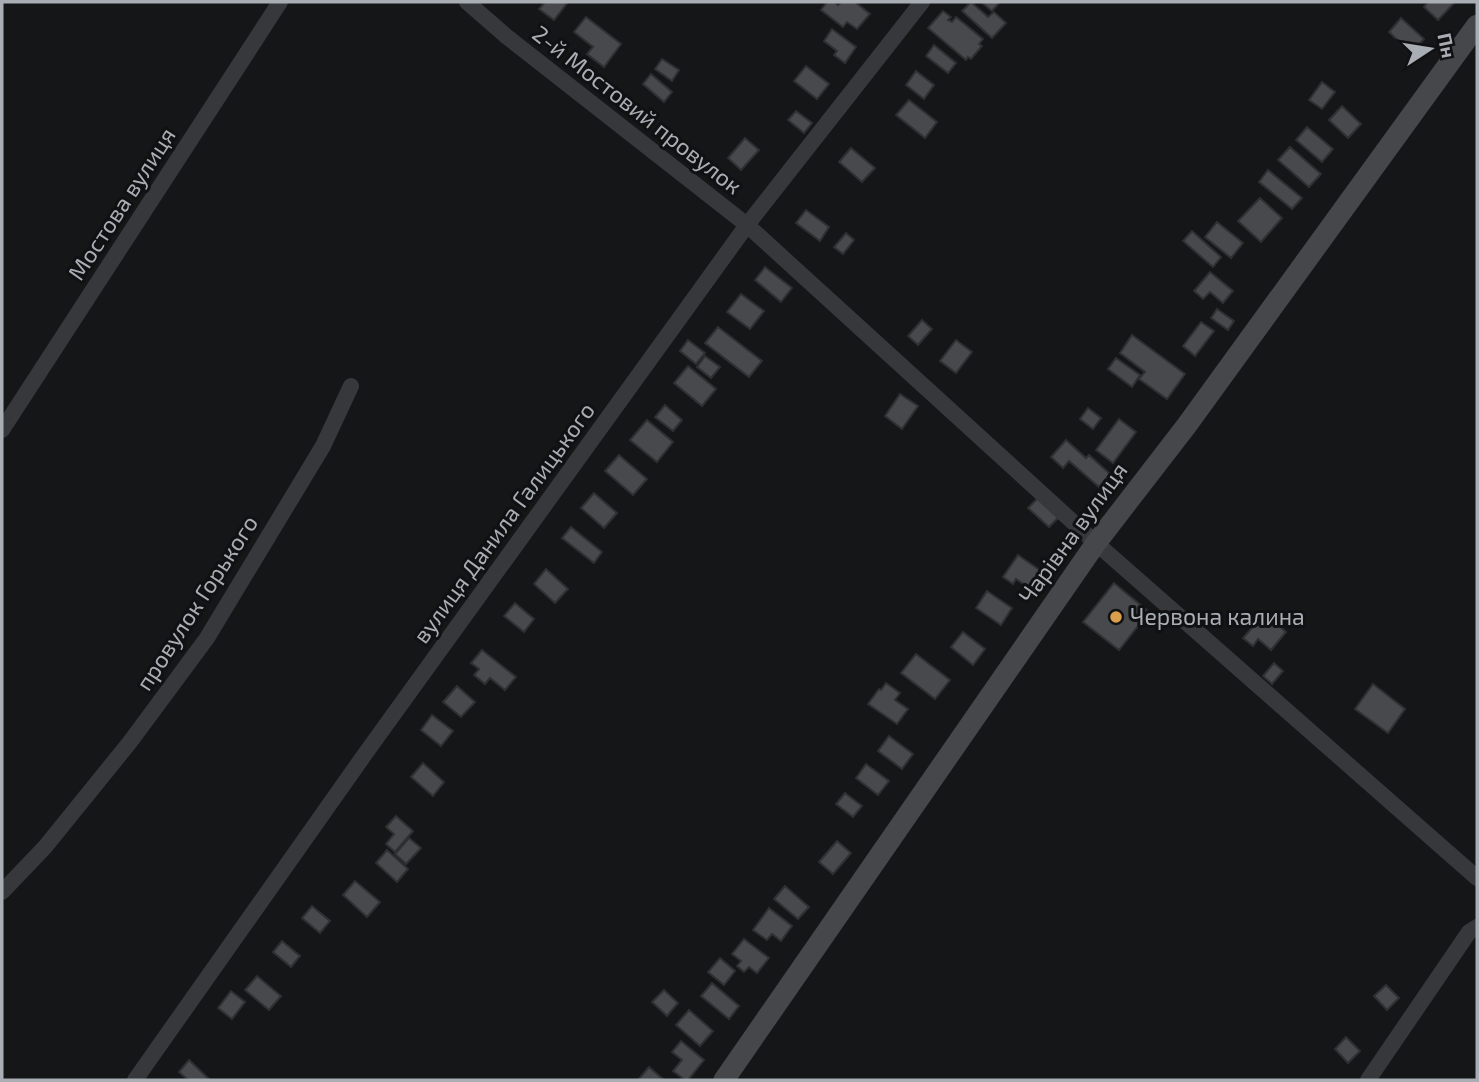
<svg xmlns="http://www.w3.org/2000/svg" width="1479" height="1082" viewBox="0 0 1479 1082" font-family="'Exo 2',sans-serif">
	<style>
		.building { fill: #48494c; stroke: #303033; stroke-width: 2 }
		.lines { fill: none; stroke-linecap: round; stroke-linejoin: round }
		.street { stroke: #37383b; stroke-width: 16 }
		.secondary { stroke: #45474b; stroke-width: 21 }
		.poi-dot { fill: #da9f4a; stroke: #101112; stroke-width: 2.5 }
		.labels { text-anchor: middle; stroke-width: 6; stroke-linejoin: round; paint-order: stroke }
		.street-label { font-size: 23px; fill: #a9aeb5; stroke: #101112 }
		.poi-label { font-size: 23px; fill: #a9aeb5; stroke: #101112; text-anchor: start }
	</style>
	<rect width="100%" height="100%" fill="#151617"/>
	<!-- building -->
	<g class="building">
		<path d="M 545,2 L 568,2 L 554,20 L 539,9 Z"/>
		<path d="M 827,2 L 835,2 L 838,5 L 841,2 L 855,2 L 870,14 L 857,29 L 847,22 L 843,27 L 821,10 Z"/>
		<path d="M 971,2 L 988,17 L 994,12 L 1006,23 L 992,38 L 962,11 Z"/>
		<path d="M 983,2 L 1000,2 L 992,11 L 982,3 Z"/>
		<path d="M 1428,2 L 1455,2 L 1438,20 L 1424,7 Z"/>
		<path d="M 943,11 L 951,17 L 948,20 L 952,22 L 956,17 L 983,39 L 979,44 L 982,46 L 971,59 L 968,57 L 966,60 L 928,28 Z"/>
		<path d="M 586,17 L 621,44 L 604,67 L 587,54 L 593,47 L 574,32 Z"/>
		<path d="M 1401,18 L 1424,39 L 1411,53 L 1389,32 Z"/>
		<path d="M 832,29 L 856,47 L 845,63 L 834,55 L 837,51 L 824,41 Z"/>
		<path d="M 934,45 L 956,63 L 948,73 L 926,56 Z"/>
		<path d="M 662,59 L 679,70 L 672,81 L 655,69 Z"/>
		<path d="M 806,66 L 829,84 L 817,99 L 794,81 Z"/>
		<path d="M 916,71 L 934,85 L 924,99 L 906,85 Z"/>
		<path d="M 651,74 L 672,92 L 664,102 L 643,84 Z"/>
		<path d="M 1322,82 L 1335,92 L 1322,109 L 1309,100 Z"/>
		<path d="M 909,100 L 937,122 L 925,138 L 896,115 Z"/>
		<path d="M 1342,106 L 1361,124 L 1348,138 L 1329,120 Z"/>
		<path d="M 796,111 L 812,123 L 804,133 L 788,120 Z"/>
		<path d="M 1307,127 L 1333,149 L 1322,162 L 1296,140 Z"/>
		<path d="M 745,138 L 759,150 L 741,170 L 728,158 Z"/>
		<path d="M 1290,147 L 1321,174 L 1309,187 L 1278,160 Z"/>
		<path d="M 851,148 L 875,168 L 862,182 L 839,162 Z"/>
		<path d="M 1268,170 L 1302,198 L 1292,209 L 1259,182 Z"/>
		<path d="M 1260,198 L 1282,218 L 1261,242 L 1238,221 Z"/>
		<path d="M 806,210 L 829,227 L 820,241 L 796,223 Z"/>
		<path d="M 1217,222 L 1243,243 L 1231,258 L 1205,237 Z"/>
		<path d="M 1192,231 L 1221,257 L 1213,267 L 1183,241 Z"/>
		<path d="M 846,233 L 854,240 L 843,254 L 834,247 Z"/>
		<path d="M 765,267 L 792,288 L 781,302 L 755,280 Z"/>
		<path d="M 1210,272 L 1233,291 L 1223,303 L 1210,292 L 1203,299 L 1194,291 Z"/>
		<path d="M 741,294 L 764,311 L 750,329 L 727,312 Z"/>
		<path d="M 1217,309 L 1234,321 L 1228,330 L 1211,318 Z"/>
		<path d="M 922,320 L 932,329 L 918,345 L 908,336 Z"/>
		<path d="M 1201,322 L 1214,331 L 1195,356 L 1183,346 Z"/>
		<path d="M 718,327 L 762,361 L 749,377 L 705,343 Z"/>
		<path d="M 1132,335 L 1185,374 L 1167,399 L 1139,379 L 1145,372 L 1120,353 Z"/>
		<path d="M 688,340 L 705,353 L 696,364 L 680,351 Z"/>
		<path d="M 956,340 L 972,352 L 956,373 L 940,361 Z"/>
		<path d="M 705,356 L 720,367 L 711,378 L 697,367 Z"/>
		<path d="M 1116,358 L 1140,375 L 1132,387 L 1108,369 Z"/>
		<path d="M 688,366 L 716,389 L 702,406 L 674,383 Z"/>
		<path d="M 900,394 L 918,406 L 902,429 L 885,416 Z"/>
		<path d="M 665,405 L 682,420 L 673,431 L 655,417 Z"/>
		<path d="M 1088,408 L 1101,418 L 1093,429 L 1080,419 Z"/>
		<path d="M 1119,419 L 1136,432 L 1113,463 L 1096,450 Z"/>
		<path d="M 647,420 L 673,442 L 657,462 L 630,440 Z"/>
		<path d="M 1066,440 L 1086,458 L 1089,455 L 1110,474 L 1099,487 L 1069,461 L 1063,468 L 1051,457 Z"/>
		<path d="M 619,455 L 647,479 L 633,495 L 605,471 Z"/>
		<path d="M 594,493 L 617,513 L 604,528 L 581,508 Z"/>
		<path d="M 1039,497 L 1059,517 L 1049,527 L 1028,508 Z"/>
		<path d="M 571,527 L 602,552 L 594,563 L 562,538 Z"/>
		<path d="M 1018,555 L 1041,571 L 1030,588 L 1016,579 L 1013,584 L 1003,577 Z"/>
		<path d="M 546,569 L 568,589 L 555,603 L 534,584 Z"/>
		<path d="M 1114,583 L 1149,612 L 1119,650 L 1083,622 Z"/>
		<path d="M 987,591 L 1012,608 L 1001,625 L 976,608 Z"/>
		<path d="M 515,603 L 534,619 L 524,632 L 504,616 Z"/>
		<path d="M 1265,613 L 1286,632 L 1271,650 L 1258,639 L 1253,646 L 1243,638 Z"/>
		<path d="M 963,632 L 985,649 L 973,665 L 951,647 Z"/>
		<path d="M 482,650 L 516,677 L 505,690 L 490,678 L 485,684 L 474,675 L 479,669 L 471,663 Z"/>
		<path d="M 916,654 L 950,680 L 935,699 L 901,673 Z"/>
		<path d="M 1274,663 L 1283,671 L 1272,684 L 1263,676 Z"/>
		<path d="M 886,683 L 900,693 L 895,700 L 908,709 L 897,724 L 868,704 L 879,689 L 881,690 Z"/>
		<path d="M 1373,684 L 1405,709 L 1388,733 L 1355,709 Z"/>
		<path d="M 457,686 L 475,702 L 461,717 L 443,702 Z"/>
		<path d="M 432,715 L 453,731 L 441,746 L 421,730 Z"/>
		<path d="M 889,736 L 913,754 L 902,769 L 878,751 Z"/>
		<path d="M 423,763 L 444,782 L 433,796 L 411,777 Z"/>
		<path d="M 866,764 L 889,781 L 878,795 L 856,778 Z"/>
		<path d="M 845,793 L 862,806 L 853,817 L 836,804 Z"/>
		<path d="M 396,816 L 413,831 L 395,852 L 386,844 L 394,834 L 386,827 Z"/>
		<path d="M 409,838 L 421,848 L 406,864 L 395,854 Z"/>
		<path d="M 837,841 L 851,853 L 833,874 L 819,862 Z"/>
		<path d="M 387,850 L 408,869 L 397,882 L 376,863 Z"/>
		<path d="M 355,881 L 380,902 L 367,917 L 343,895 Z"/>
		<path d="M 785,886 L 809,907 L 798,919 L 774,899 Z"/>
		<path d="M 312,906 L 330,921 L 320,933 L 302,918 Z"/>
		<path d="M 769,908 L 792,926 L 781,941 L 772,934 L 767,940 L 753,930 Z"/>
		<path d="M 744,939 L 769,958 L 757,973 L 749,967 L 744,972 L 737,966 L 741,961 L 732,954 Z"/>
		<path d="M 282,941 L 300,956 L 291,967 L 273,952 Z"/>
		<path d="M 720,958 L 735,971 L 724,985 L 708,972 Z"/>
		<path d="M 257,976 L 281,996 L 269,1010 L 245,990 Z"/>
		<path d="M 712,983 L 739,1006 L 729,1019 L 701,996 Z"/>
		<path d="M 1386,985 L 1399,998 L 1387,1010 L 1374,996 Z"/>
		<path d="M 664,990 L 678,1003 L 667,1016 L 652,1002 Z"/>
		<path d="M 231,991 L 245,1002 L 232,1019 L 218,1008 Z"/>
		<path d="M 689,1010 L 713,1031 L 700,1046 L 676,1025 Z"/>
		<path d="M 1346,1037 L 1360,1051 L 1348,1063 L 1335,1049 Z"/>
		<path d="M 681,1041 L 704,1060 L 688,1080 L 685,1080 L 673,1071 L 682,1060 L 672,1052 Z"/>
		<path d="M 189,1060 L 210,1080 L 188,1080 L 179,1072 Z"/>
		<path d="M 649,1067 L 664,1080 L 638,1080 Z"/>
	</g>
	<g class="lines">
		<!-- street -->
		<g class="street">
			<path d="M 467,2 L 506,36 L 747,225 L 1096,543 L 1477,878"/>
			<path d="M 2,430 L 280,2"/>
			<path d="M 2,892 L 45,847 L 130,742 L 207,638 L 323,446 L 351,386"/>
			<path d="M 135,1080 L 365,754 L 747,225 L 922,2"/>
			<path d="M 1368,1080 L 1469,932 L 1477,927"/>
		</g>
		<!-- secondary -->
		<path class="secondary" d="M 724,1080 L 1096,543 L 1187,425 L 1477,25"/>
	</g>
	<!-- markers -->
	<circle class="poi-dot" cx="1116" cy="617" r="7"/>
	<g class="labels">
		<!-- street labels -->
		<g class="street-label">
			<text transform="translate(637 110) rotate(38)" y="8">2-й Мостовий провулок</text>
			<text transform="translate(122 204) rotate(-57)" y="8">Мостова вулиця</text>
			<text transform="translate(504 523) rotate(-54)" y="8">вулиця Данила Галицького</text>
			<text transform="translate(1073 533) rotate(-54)" y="8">Чарівна вулиця</text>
			<text transform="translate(197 603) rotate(-57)" y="8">провулок Горького</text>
		</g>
		<!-- poi labels -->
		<g class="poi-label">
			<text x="1130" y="625">Червона калина</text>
		</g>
	</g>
	<!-- border -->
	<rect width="1479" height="1082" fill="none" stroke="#a9aeb5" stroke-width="7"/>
	<!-- north arrow -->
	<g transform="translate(1430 49) rotate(78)" stroke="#101112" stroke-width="5" paint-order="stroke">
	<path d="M0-5L12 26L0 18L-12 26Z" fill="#a9aeb5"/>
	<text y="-10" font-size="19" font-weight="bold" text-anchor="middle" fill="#a9aeb5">Пн</text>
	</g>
</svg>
